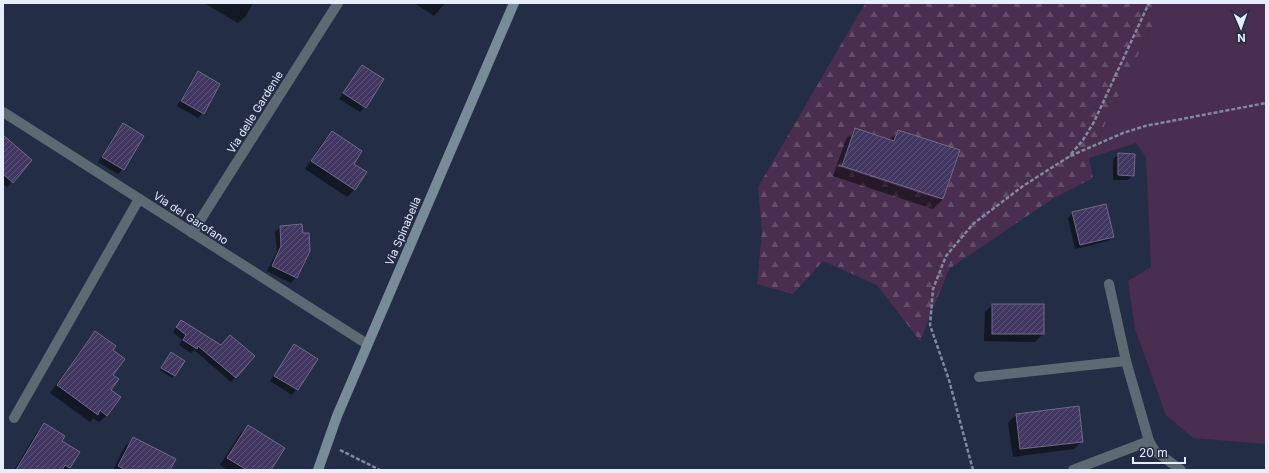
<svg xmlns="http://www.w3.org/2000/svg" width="1269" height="473" viewBox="0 0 1269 473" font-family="Inter,sans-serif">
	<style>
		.green { fill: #4a2e4f }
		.forest { fill: url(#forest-firs) }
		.shadow { fill: #0007; fill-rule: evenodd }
		.building { fill: url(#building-hatch); stroke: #706a87 }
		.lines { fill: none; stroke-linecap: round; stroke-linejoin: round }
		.path { stroke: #81899e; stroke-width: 2.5; stroke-dasharray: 4 2; stroke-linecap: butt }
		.street { stroke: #5e6a73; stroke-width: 10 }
		.secondary { stroke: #778b99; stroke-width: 10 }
		.labels { text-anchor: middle; stroke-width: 3; stroke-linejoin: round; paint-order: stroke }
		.street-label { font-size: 11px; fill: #e6edfd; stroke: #242d46 }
	</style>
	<defs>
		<pattern id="forest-firs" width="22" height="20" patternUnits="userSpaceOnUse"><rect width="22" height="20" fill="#4a2e4f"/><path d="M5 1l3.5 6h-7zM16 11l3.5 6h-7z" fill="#644d69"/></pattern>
		<pattern id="building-hatch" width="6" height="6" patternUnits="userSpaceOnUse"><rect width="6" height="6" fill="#423761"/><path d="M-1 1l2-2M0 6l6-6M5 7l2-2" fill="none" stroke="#5d5479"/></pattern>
	</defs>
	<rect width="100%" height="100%" fill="#242d46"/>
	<!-- green -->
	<path class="green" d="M 1163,3 L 1266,3 L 1266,444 L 1193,438 L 1166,415 L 1135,329 L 1128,281 L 1151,267 L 1146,157 L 1136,143 L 1089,158 Z"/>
	<!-- forest -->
	<path class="forest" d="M 866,3 L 1163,3 L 1089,158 L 1093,178 L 1052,199 L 949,269 L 920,341 L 877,285 L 823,261 L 793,294 L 757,284 L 762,231 L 758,187 L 861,10 Z"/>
	<!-- shadow -->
	<g class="shadow">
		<path d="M 204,3 L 253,3 L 246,16 L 238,23 Z"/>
		<path d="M 414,3 L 445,3 L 434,16 Z"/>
		<path d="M 362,66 L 365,107 L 360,112 L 339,99 Z"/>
		<path d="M 198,72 L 203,113 L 198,118 L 177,106 L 193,78 Z"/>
		<path d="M 123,124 L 123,169 L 118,174 L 98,162 L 118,130 Z"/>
		<path d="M 855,129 L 889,140 L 898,131 L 958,151 L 943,199 L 933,209 L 833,176 L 846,139 ZM 838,164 L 938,197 L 938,199 L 837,166 Z"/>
		<path d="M 332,132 L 352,164 L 355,189 L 347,197 L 305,169 L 324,140 Z"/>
		<path d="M 3,147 L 12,182 L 7,187 L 3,184 Z"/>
		<path d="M 1119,154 L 1133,175 L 1128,180 L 1113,180 L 1113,159 Z"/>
		<path d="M 1073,213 L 1113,236 L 1108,241 L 1075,249 L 1068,218 Z"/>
		<path d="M 280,227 L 296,277 L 291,283 L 267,271 L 277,252 L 275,232 Z"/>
		<path d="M 992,305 L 1043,334 L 1035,342 L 984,341 L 985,312 Z"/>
		<path d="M 177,326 L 221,346 L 254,356 L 231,382 L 194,350 L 191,353 L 179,345 L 182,340 L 173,332 Z"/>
		<path d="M 96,332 L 111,350 L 112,375 L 107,415 L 99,422 L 93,418 L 90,422 L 50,393 L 88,340 Z"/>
		<path d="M 294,345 L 317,359 L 292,395 L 270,381 Z"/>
		<path d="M 169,356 L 174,376 L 172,378 L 160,370 Z"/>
		<path d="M 1078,407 L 1082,441 L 1074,449 L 1013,457 L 1008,423 L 1016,415 Z"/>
		<path d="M 44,424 L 60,441 L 69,467 L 66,470 L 14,470 L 37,432 Z"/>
		<path d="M 248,426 L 270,470 L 227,470 L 220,465 L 240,434 Z"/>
		<path d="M 133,439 L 169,470 L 113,470 L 125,446 Z"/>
	</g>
	<!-- building -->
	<g class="building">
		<path d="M 362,65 L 384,79 L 366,108 L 343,93 Z"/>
		<path d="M 198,71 L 220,84 L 204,114 L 181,101 Z"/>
		<path d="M 123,123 L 144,136 L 124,170 L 102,157 Z"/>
		<path d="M 855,128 L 894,141 L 898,130 L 960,150 L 943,199 L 842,166 Z"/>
		<path d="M 332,131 L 362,151 L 354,164 L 367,172 L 355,190 L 311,161 Z"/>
		<path d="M 3,135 L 32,160 L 13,183 L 3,174 Z"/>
		<path d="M 1118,153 L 1135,154 L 1134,176 L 1118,175 Z"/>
		<path d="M 1106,204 L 1114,237 L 1080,245 L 1072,212 Z"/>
		<path d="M 302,224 L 303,233 L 309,233 L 310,251 L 297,278 L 272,266 L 281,246 L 280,226 Z"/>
		<rect x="992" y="304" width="52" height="30"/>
		<path d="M 181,320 L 221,345 L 230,335 L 255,356 L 236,378 L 198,346 L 197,349 L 183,340 L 186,335 L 176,327 Z"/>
		<path d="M 95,331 L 116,346 L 113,350 L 125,359 L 113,375 L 119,379 L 111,390 L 121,397 L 107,416 L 100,410 L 98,415 L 57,385 Z"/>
		<path d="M 294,344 L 318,359 L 298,390 L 274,376 Z"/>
		<path d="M 171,352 L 185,361 L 175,376 L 161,368 Z"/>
		<path d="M 1079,406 L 1083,442 L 1020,449 L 1016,414 Z"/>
		<path d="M 44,423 L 65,436 L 62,441 L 80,452 L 70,468 L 65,465 L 62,470 L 16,470 Z"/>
		<path d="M 248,425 L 285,448 L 271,470 L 247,470 L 227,458 Z"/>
		<path d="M 133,437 L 176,459 L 170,470 L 126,470 L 118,466 Z"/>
	</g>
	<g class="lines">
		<!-- path -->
		<g class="path">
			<path d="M 1071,154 L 1083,140 L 1094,122 L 1149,3"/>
			<path d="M 340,450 L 380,470"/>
			<path d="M 973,470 L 949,380 L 930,325 L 933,289 L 946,256 L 973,224 L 1023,186 L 1070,156 L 1123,133 L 1145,126 L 1266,103"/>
		</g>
		<!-- street -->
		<g class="street">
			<path d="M 3,112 L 367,344"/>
			<path d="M 192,233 L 338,3"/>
			<path d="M 1109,284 L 1126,361 L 1149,441 L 1155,451 L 1181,470"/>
			<path d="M 979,377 L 1126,361"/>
			<path d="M 14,418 L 139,199"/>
			<path d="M 1073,470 L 1149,441"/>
		</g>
		<!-- secondary -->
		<path class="secondary" d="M 318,470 L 337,416 L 514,3"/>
	</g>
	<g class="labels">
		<!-- street labels -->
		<g class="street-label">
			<text transform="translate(255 112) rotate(-58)" y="4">Via delle Gardenie</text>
			<text transform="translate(191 218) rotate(33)" y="4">Via del Garofano</text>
			<text transform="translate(403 231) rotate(-67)" y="4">Via Spinabella</text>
		</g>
	</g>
	<!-- border -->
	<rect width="1269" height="473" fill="none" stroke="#e6edfd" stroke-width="8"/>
	<!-- north arrow -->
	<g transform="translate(1241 28) rotate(178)" stroke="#242d46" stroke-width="3" paint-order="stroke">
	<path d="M0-3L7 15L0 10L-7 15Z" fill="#e6edfd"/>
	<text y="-6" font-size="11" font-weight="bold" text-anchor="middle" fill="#e6edfd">N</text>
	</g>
	<!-- scale -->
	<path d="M1133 457v6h52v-6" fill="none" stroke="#e6edfd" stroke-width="2"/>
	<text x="1139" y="457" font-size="12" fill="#e6edfd" stroke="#242d46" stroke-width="3" paint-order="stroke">20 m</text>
</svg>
